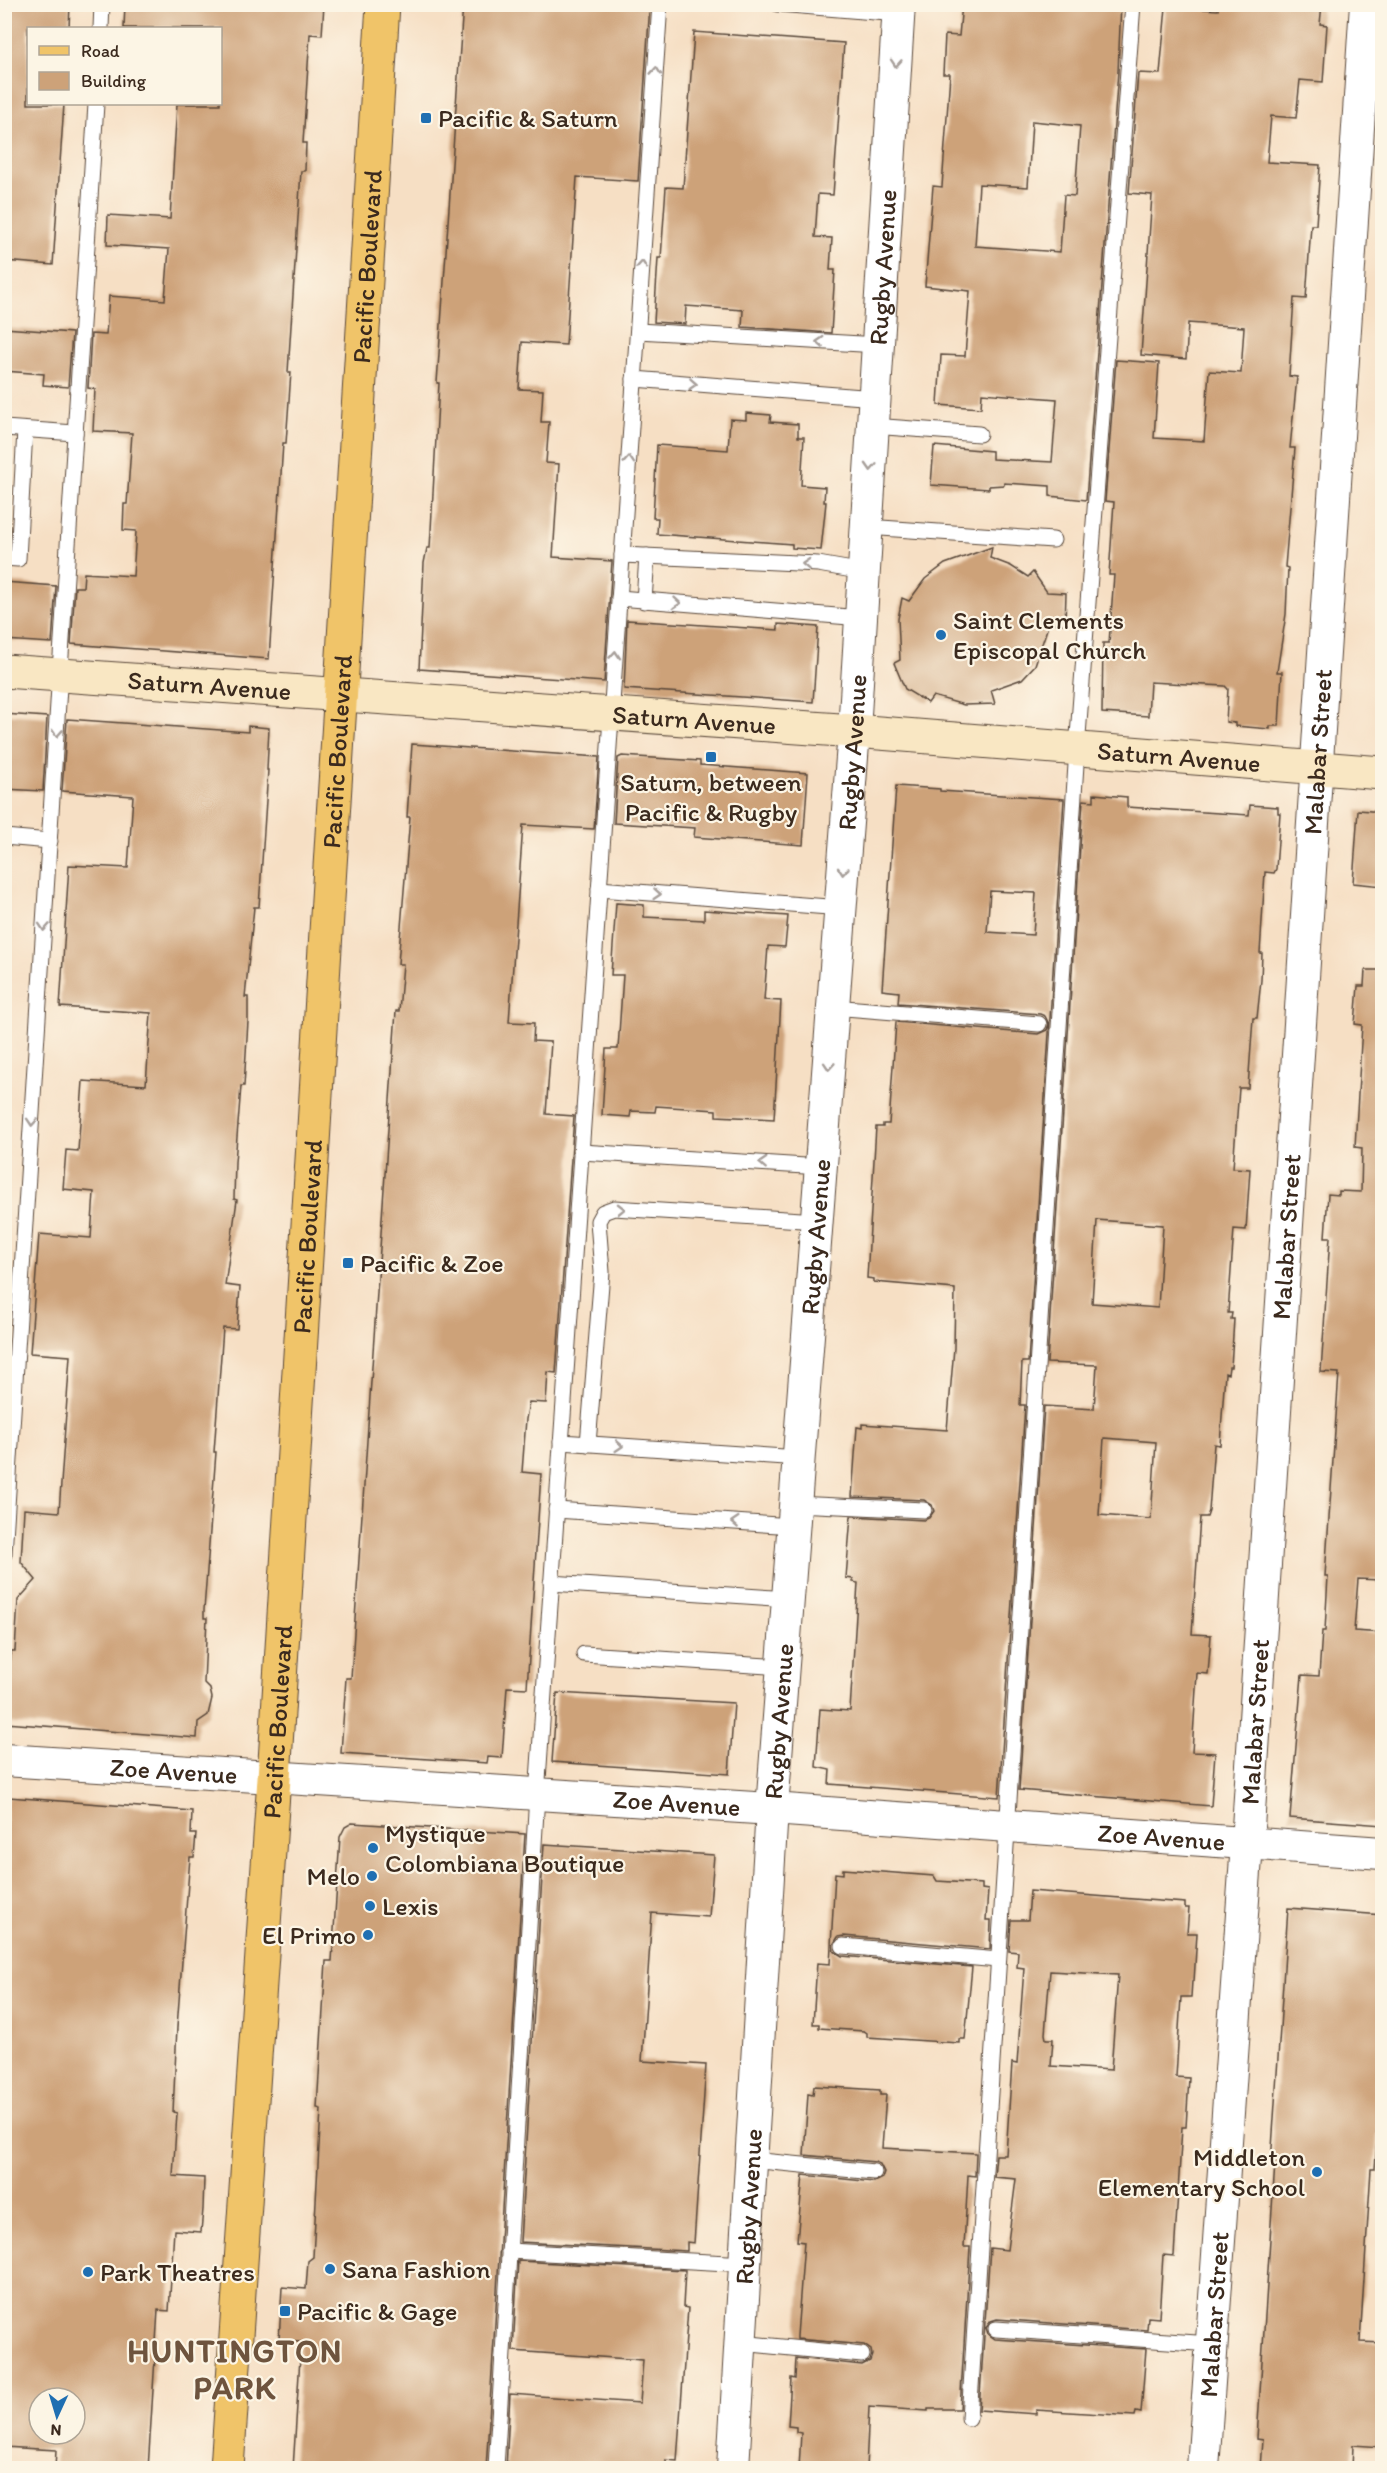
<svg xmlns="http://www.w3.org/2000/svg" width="1387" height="2473" viewBox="0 0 1387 2473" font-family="Itim,sans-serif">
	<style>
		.building { fill: #cda279; fill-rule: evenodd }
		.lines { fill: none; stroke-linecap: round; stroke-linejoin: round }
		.lane-casing { stroke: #574537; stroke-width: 17 }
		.street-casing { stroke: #574537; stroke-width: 34 }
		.secondary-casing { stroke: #574537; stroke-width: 35 }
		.primary-casing { stroke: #574537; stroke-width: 35 }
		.lane { stroke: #fff; stroke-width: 15 }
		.street { stroke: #fff; stroke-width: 32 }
		.secondary { stroke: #f9e7c3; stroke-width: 33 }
		.primary { stroke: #f0c469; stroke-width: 33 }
		.oneway { stroke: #a79f9a }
		.poi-dot { fill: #1f6fb2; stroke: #fcf5e5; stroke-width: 2 }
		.labels { text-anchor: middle; stroke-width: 4.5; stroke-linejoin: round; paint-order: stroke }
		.poi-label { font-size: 26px; fill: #3b2a1e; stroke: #fcf5e5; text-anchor: start }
		.street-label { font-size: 26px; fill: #3b2a1e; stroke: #fcf5e5 }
		.district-label { font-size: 32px; font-weight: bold; letter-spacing: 1.5px; fill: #6e543e; stroke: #fcf5e5 }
	</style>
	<rect width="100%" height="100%" fill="#fcf5e5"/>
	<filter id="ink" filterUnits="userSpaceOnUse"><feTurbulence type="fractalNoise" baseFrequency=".0167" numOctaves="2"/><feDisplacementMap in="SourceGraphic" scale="12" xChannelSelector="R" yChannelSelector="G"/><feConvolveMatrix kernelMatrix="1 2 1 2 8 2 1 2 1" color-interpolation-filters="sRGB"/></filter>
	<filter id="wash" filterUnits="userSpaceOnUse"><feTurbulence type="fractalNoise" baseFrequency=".008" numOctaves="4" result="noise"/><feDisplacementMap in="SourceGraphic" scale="24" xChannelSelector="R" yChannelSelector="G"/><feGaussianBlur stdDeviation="1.35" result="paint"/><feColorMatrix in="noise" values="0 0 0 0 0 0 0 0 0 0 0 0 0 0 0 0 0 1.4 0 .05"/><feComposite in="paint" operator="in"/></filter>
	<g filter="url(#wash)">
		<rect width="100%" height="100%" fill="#f6dfc4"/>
		<g id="blocks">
			<!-- building -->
			<g class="building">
				<path d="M 4,4 L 70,4 L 69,28 L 28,28 L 28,104 L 64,104 L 53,265 L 4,261 Z"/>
				<path d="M 125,4 L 324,4 L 322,35 L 310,34 L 303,143 L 306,143 L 305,171 L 301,171 L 288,372 L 291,372 L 286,443 L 283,443 L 269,659 L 71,644 L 75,587 L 83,587 L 84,573 L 133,576 L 136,531 L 123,530 L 124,504 L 127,504 L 132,433 L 93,431 L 95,389 L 88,388 L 91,334 L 106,335 L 109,296 L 165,300 L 169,249 L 107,245 L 108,215 L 170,219 L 177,104 L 220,104 L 220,28 L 124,28 Z"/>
				<path d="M 463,4 L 650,4 L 638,181 L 577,177 L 566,345 L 522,342 L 519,389 L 543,390 L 541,422 L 549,422 L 546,463 L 559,464 L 553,557 L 612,561 L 604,682 L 419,669 L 424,563 L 427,548 L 430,548 L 439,383 L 437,383 Z"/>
				<path d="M 962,4 L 1121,4 L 1118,71 L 1086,500 L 1050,496 L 1050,486 L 1004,483 L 1004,485 L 989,486 L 989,489 L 931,485 L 934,446 L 992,451 L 992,459 L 1052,462 L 1057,399 L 982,393 L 981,408 L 938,405 L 941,355 L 965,356 L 970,291 L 925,286 L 933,186 L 942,187 L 950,74 L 943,74 L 945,35 L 959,36 ZM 1032,121 L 1080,126 L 1075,196 L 1064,195 L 1060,252 L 975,246 L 979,184 L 1028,187 Z"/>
				<path d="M 1218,4 L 1322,4 L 1320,24 L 1327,25 L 1323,82 L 1300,80 L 1296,118 L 1271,116 L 1267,162 L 1320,165 L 1316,225 L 1311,225 L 1306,299 L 1294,298 L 1289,376 L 1297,377 L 1290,448 L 1295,448 L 1285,567 L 1288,568 L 1286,614 L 1277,672 L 1282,672 L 1279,726 L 1270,726 L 1270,729 L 1235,726 L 1235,723 L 1226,722 L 1228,689 L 1225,686 L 1150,682 L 1148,716 L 1102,713 L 1103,643 L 1109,643 L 1114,575 L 1109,575 L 1114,502 L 1105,501 L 1116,360 L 1159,363 L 1154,438 L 1204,441 L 1209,371 L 1241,373 L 1244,327 L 1188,323 L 1186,359 L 1141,355 L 1152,195 L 1129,193 L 1138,73 L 1160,74 L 1166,7 L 1218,10 Z"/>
				<path d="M 694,32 L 844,43 L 833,195 L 818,194 L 815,237 L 832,238 L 830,270 L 835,270 L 831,333 L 742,327 L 743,310 L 686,306 L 685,324 L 654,322 L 658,258 L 661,258 L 666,187 L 683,188 Z"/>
				<path d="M 4,328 L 72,333 L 68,387 L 43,385 L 44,374 L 4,371 Z"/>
				<path d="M 746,413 L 771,415 L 770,422 L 798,424 L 798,437 L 804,437 L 801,485 L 825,487 L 824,502 L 826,502 L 821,550 L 792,548 L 792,544 L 657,534 L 658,518 L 653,518 L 657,445 L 728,450 L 730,419 L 746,420 Z"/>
				<path d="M 992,547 L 990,558 L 1011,566 L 1028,577 L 1033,572 L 1047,592 L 1066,593 L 1065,624 L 1049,623 L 1035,665 L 1022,679 L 991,690 L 995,704 L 964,705 L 933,696 L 928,703 L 905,689 L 894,663 L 900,660 L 898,619 L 902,598 L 909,601 L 925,579 L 945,564 Z"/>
				<path d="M 4,582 L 56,586 L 52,643 L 4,640 Z"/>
				<path d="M 627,620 L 778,630 L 778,624 L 818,627 L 813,702 L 624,689 Z"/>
				<path d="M 4,714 L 47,717 L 43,791 L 4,789 Z"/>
				<path d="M 67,719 L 248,732 L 248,726 L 269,728 L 267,770 L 268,770 L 259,907 L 254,907 L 245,997 L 248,997 L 248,1021 L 244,1086 L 241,1086 L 235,1162 L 234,1199 L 237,1200 L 225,1285 L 240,1287 L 237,1329 L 223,1328 L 214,1452 L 216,1452 L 204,1610 L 204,1618 L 207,1618 L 204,1683 L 210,1689 L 212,1698 L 208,1715 L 198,1722 L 197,1738 L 6,1723 L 11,1651 L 15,1651 L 18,1600 L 36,1580 L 21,1562 L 24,1509 L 59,1512 L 70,1356 L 30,1353 L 39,1234 L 91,1238 L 94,1192 L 63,1189 L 66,1150 L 78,1151 L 83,1081 L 146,1085 L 151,1013 L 60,1007 L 69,865 L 128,868 L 133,796 L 62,791 Z"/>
				<path d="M 412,744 L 599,757 L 594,829 L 523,825 L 509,1022 L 534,1023 L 533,1041 L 551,1042 L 546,1114 L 574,1116 L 556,1373 L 548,1372 L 546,1403 L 529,1402 L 526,1419 L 522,1472 L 541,1474 L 527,1688 L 507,1687 L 502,1758 L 488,1757 L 487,1763 L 341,1753 L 346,1678 L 351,1678 L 396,1011 L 399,1011 L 403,964 L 398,964 L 410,817 L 407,817 Z"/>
				<path d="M 622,756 L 700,761 L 700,765 L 808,773 L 803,845 L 694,837 L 695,828 L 614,823 L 618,758 Z"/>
				<path d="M 896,786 L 940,789 L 940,791 L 1064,799 L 1028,1362 L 1022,1362 L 1020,1405 L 1025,1405 L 999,1797 L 829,1784 L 830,1770 L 816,1767 L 820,1709 L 850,1711 L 858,1583 L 853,1582 L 853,1579 L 846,1578 L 851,1516 L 924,1520 L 929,1518 L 934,1511 L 932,1505 L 924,1500 L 852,1497 L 857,1427 L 862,1428 L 862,1424 L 947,1430 L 954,1348 L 955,1289 L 874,1282 L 874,1279 L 867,1278 L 876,1127 L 883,1127 L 883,1124 L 889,1124 L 896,1022 L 1038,1034 L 1047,1030 L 1049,1024 L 1045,1016 L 1040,1014 L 898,1003 L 899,992 L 882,990 ZM 990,891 L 1036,893 L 1033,935 L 987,932 Z"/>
				<path d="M 1094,794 L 1127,797 L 1127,807 L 1249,815 L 1250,805 L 1278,807 L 1278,813 L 1280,813 L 1276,869 L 1274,873 L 1265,872 L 1260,953 L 1262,953 L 1261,980 L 1257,1018 L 1253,1018 L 1248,1088 L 1239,1088 L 1233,1168 L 1250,1169 L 1246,1230 L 1234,1229 L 1228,1313 L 1232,1313 L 1231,1319 L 1234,1319 L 1231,1367 L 1229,1367 L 1228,1374 L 1225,1373 L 1220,1445 L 1214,1444 L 1209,1511 L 1207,1517 L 1200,1517 L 1192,1634 L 1211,1635 L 1208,1674 L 1197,1673 L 1192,1752 L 1215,1753 L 1211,1806 L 1019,1790 L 1044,1406 L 1094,1409 L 1097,1365 L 1047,1363 L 1083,800 L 1094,801 ZM 1097,1220 L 1163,1225 L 1158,1308 L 1092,1303 ZM 1104,1438 L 1156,1442 L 1151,1519 L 1099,1515 Z"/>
				<path d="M 1358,810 L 1383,812 L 1383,886 L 1353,883 Z"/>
				<path d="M 616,903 L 644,905 L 644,917 L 704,920 L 704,910 L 788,916 L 785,947 L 768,946 L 764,1000 L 781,1001 L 774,1119 L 716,1116 L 716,1110 L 656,1106 L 655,1112 L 631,1111 L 630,1117 L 602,1115 L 606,1049 L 618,1049 L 623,975 L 611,975 Z"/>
				<path d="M 1365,970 L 1383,970 L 1383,1565 L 1380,1580 L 1358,1579 L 1354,1631 L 1383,1633 L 1383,1825 L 1290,1818 L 1302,1675 L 1319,1676 L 1322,1631 L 1325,1631 L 1328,1576 L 1325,1576 L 1339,1373 L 1321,1372 L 1330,1237 L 1325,1237 L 1328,1194 L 1339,1195 L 1339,1191 L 1361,1192 L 1362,1148 L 1355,1147 L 1362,1025 L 1355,1024 L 1358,986 L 1364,986 Z"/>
				<path d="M 557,1693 L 734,1703 L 729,1774 L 552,1762 Z"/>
				<path d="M 8,1797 L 192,1811 L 191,1834 L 196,1834 L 194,1857 L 190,1857 L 177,2027 L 173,2112 L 177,2113 L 173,2176 L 204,2178 L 203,2209 L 201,2232 L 174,2230 L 169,2311 L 158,2310 L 148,2469 L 55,2469 L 56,2450 L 4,2447 L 4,1849 ZM 39,2398 L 75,2398 L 75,2434 L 39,2434 Z"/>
				<path d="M 352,1823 L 525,1834 L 486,2469 L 293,2469 L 301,2342 L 279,2341 L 282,2287 L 306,2289 L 308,2261 L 313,2257 L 321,2109 L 317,2108 L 326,1961 L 332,1961 L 340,1837 L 345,1827 Z"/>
				<path d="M 544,1844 L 714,1855 L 709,1917 L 652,1913 L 642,2061 L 706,2065 L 694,2243 L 687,2242 L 687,2251 L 520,2242 Z"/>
				<path d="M 843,1869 L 934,1876 L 937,1881 L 982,1884 L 982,1889 L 988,1890 L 986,1920 L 991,1920 L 990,1949 L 844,1936 L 838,1937 L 833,1945 L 834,1951 L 842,1956 L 972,1967 L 965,2039 L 959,2039 L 959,2043 L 867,2037 L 867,2033 L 864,2031 L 819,2028 L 819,2024 L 813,2024 L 817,1963 L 830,1964 L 835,1873 L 843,1874 Z"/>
				<path d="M 1030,1891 L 1185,1903 L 1185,1908 L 1189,1908 L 1187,1933 L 1197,1933 L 1194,1981 L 1192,1981 L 1191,1997 L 1181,1997 L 1176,2077 L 1189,2078 L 1186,2127 L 1182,2127 L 1174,2256 L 1163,2255 L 1159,2318 L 1148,2317 L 1147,2330 L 997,2319 L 991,2321 L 986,2328 L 988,2334 L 995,2339 L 1146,2349 L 1141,2413 L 1136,2412 L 1135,2416 L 1036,2410 L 1036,2414 L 979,2410 L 990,2248 L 1007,2250 L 1016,2179 L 994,2177 L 996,2155 L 1006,2155 L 1012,2063 L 1017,2064 L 1024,1968 L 1017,1967 L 1018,1952 L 1009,1951 L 1011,1920 L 1028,1920 ZM 1050,1971 L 1118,1975 L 1111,2070 L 1051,2066 L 1053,2039 L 1046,2039 L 1045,2034 Z"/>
				<path d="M 1288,1908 L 1383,1915 L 1383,2056 L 1375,2169 L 1371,2169 L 1360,2342 L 1383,2343 L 1383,2447 L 1353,2445 L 1352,2469 L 1261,2469 L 1263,2439 L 1257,2438 L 1275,2163 L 1271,2163 Z"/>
				<path d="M 814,2086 L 880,2090 L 880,2095 L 886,2095 L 882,2148 L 976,2153 L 975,2176 L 968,2175 L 964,2247 L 970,2247 L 960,2409 L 928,2409 L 928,2411 L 869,2407 L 866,2469 L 799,2469 L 801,2433 L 796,2432 L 796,2427 L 788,2426 L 791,2378 L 795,2379 L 796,2358 L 862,2365 L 870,2361 L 872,2355 L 871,2350 L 864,2345 L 797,2339 L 797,2336 L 804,2242 L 797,2241 L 803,2175 L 874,2182 L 882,2178 L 884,2172 L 880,2164 L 875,2162 L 804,2155 L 808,2094 L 813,2095 Z"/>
				<path d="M 518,2261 L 685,2270 L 683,2307 L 688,2308 L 677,2461 L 666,2460 L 666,2469 L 506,2469 L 510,2394 L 640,2403 L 643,2360 L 513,2351 Z"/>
			</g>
		</g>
	</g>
	<g filter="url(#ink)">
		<use href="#blocks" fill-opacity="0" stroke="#574537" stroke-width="1.5"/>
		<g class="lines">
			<!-- lane casing -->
			<g class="lane-casing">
				<g id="lane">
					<path d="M 778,4 L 899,14"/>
					<path d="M 101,28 L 102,4"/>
					<path d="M 638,331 L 878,345"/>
					<path d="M 634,379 L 875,398"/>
					<path d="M 873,426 L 979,434"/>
					<path d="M 4,428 L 75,433"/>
					<path d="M 867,527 L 1053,540"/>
					<path d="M 622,555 L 818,564 L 864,572"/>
					<path d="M 4,558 L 18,559 L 25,430"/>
					<path d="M 619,598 L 861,618"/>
					<path d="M 644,601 L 647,556"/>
					<path d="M 4,837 L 50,841"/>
					<path d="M 599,889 L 841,908"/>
					<path d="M 833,1007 L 1039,1024"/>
					<path d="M 581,1152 L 821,1167"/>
					<path d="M 561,1442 L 799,1458"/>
					<path d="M 588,1444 L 602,1272 L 598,1221 L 603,1212 L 614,1208 L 817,1221"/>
					<path d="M 795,1504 L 924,1510"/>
					<path d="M 556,1510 L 793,1526"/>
					<path d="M 4,1554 L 96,104"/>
					<path d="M 551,1583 L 788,1599"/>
					<path d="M 584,1654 L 783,1667"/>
					<path d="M 843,1946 L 998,1960"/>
					<path d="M 751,2160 L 874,2172"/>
					<path d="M 509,2251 L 746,2264"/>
					<path d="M 996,2329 L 1211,2344"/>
					<path d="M 741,2343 L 862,2355"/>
					<path d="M 969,2418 L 1077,749 L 1133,4"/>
					<path d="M 496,2468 L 537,1795 L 660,4"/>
				</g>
			</g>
			<!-- street casing -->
			<g class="street-casing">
				<g id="street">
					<path id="s1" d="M 4,1760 L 772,1809 L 1382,1853"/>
					<path id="s2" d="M 733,2468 L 772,1809 L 854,731 L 899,4"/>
					<path id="s3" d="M 1203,2468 L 1247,1843 L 1366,4"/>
				</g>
			</g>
			<!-- secondary casing -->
			<g class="secondary-casing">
				<g id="secondary">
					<path id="s4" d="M 4,671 L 854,731 L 1382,773"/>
				</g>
			</g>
			<!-- primary casing -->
			<g class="primary-casing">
				<g id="primary">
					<path id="s5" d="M 227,2468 L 274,1778 L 383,4"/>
				</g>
			</g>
			<!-- lane -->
			<use href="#lane" class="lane"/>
			<!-- street -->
			<use href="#street" class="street"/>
			<!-- secondary -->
			<use href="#secondary" class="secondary"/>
			<!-- primary -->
			<use href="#primary" class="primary"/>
		</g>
		<!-- one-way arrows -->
		<defs><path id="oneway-chevron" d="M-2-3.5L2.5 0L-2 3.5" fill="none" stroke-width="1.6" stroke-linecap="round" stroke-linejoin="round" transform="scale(1.5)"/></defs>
		<g class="oneway">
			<use href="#oneway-chevron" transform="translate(896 63) rotate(94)"/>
			<use href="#oneway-chevron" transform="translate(656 71) rotate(-86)"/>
			<use href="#oneway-chevron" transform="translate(642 265) rotate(-86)"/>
			<use href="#oneway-chevron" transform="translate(820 342) rotate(-177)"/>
			<use href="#oneway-chevron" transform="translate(693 384) rotate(4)"/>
			<use href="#oneway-chevron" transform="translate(629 460) rotate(-86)"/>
			<use href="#oneway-chevron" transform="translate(871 467) rotate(93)"/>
			<use href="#oneway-chevron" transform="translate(806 564) rotate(-177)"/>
			<use href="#oneway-chevron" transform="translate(677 603) rotate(5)"/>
			<use href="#oneway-chevron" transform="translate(615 655) rotate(-86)"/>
			<use href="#oneway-chevron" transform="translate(57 733) rotate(94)"/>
			<use href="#oneway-chevron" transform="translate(843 871) rotate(94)"/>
			<use href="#oneway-chevron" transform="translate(657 894) rotate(4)"/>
			<use href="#oneway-chevron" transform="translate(44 927) rotate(94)"/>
			<use href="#oneway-chevron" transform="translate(829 1066) rotate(94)"/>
			<use href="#oneway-chevron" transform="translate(32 1122) rotate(94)"/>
			<use href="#oneway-chevron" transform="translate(763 1163) rotate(-177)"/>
			<use href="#oneway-chevron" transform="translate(621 1209) rotate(-1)"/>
			<use href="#oneway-chevron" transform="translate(619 1446) rotate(4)"/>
			<use href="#oneway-chevron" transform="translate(735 1522) rotate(-176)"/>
		</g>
	</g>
	<!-- markers -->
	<g class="poi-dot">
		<rect x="420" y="112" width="12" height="12" rx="3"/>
		<circle cx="941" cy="635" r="6"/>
		<rect x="705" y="751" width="12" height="12" rx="3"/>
		<rect x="342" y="1257" width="12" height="12" rx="3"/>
		<circle cx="373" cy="1848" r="6"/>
		<circle cx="372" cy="1876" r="6"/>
		<circle cx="370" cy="1906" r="6"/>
		<circle cx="368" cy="1935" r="6"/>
		<circle cx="1317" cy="2172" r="6"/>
		<circle cx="330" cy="2269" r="6"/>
		<circle cx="88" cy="2272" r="6"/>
		<rect x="279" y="2305" width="12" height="12" rx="3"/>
	</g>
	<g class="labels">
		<!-- poi labels -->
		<g class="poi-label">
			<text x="438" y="127">Pacific &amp; Saturn</text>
			<text x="953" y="629">Saint Clements<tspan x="953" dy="30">Episcopal Church</tspan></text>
			<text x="711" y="791" text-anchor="middle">Saturn, between<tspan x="711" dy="30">Pacific &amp; Rugby</tspan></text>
			<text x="360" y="1272">Pacific &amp; Zoe</text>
			<text x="385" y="1842">Mystique<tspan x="385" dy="30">Colombiana Boutique</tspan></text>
			<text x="360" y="1885" text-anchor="end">Melo</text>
			<text x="382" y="1915">Lexis</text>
			<text x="356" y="1944" text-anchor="end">El Primo</text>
			<text x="1305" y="2166" text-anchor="end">Middleton<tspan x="1305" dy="30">Elementary School</tspan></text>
			<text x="342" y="2278">Sana Fashion</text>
			<text x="100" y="2281">Park Theatres</text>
			<text x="297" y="2320">Pacific &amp; Gage</text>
		</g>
		<!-- street labels -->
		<g class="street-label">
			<text dy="9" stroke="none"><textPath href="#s5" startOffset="2206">Pacific Boulevard</textPath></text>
			<text dy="9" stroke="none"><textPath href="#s2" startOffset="2206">Rugby Avenue</textPath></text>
			<text dy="9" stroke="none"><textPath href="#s4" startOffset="206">Saturn Avenue</textPath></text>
			<text dy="9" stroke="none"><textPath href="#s4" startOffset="692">Saturn Avenue</textPath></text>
			<text dy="9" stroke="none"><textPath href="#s5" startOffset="1720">Pacific Boulevard</textPath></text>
			<text dy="9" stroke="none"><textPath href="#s2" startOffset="1720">Rugby Avenue</textPath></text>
			<text dy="9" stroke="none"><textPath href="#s3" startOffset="1720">Malabar Street</textPath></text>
			<text dy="9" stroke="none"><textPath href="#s4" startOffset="1178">Saturn Avenue</textPath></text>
			<text dy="9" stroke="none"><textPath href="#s2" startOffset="1234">Rugby Avenue</textPath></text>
			<text dy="9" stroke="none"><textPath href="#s5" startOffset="1234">Pacific Boulevard</textPath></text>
			<text dy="9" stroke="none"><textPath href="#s3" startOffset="1234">Malabar Street</textPath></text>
			<text dy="9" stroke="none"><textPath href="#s2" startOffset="748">Rugby Avenue</textPath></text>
			<text dy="9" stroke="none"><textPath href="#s5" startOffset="748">Pacific Boulevard</textPath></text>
			<text dy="9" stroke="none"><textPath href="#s3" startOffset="748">Malabar Street</textPath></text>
			<text dy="9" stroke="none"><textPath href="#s1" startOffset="170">Zoe Avenue</textPath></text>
			<text dy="9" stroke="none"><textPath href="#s1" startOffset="674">Zoe Avenue</textPath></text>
			<text dy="9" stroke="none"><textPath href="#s1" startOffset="1160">Zoe Avenue</textPath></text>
			<text dy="9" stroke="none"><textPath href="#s2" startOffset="262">Rugby Avenue</textPath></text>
			<text dy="9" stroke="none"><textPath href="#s3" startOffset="154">Malabar Street</textPath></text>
		</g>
		<!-- district labels -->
		<g class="district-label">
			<text x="235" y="2362">HUNTINGTON<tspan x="235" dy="37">PARK</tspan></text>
		</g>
	</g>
	<!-- margin -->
	<rect width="1387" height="2473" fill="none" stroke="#fcf5e5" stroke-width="24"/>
	<!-- legend -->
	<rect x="27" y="27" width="195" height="78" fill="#fcf5e5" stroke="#afa495" stroke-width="1.5"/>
	<rect x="39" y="46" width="30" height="9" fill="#f0c469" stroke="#afa495" stroke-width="1.5"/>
	<text x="81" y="57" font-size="18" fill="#3b2a1e">Road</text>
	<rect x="39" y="72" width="30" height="18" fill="#cda279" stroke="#afa495" stroke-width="1.5"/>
	<text x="81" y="87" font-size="18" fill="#3b2a1e">Building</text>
	<!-- north arrow -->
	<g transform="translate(57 2416) rotate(184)"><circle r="28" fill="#fcf5e5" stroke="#afa495" stroke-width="1.5"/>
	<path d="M0-4.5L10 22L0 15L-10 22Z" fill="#1f6fb2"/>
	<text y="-9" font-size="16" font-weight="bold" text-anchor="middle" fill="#3b2a1e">N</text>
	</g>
</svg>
